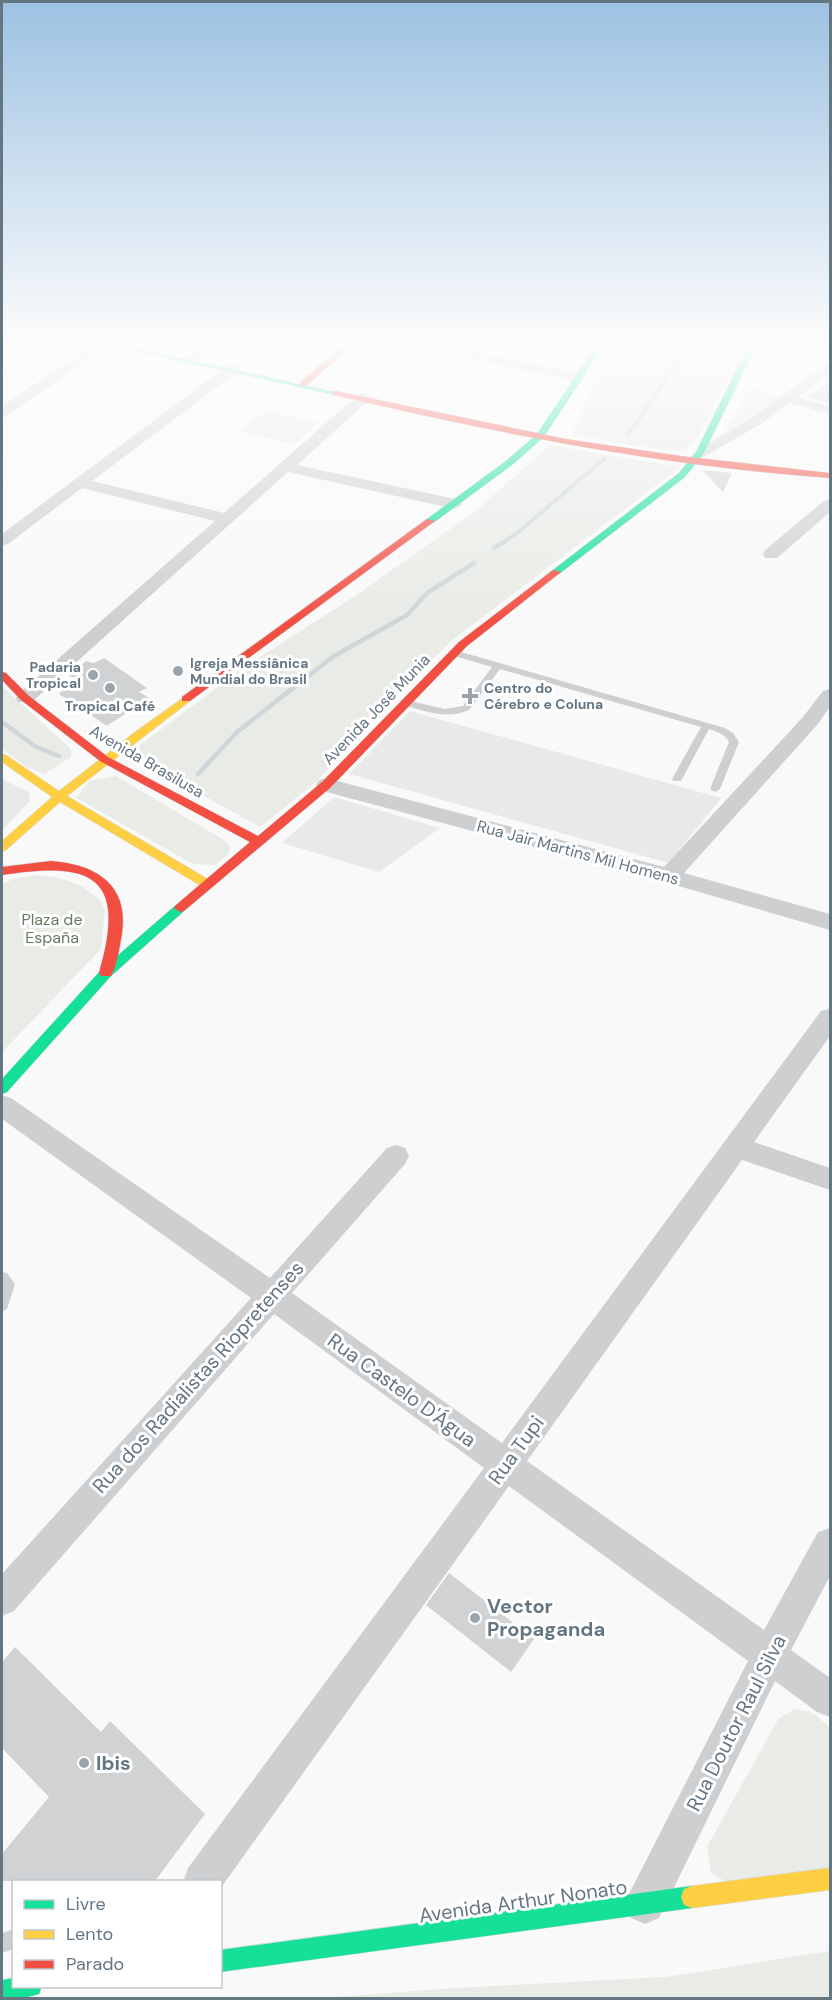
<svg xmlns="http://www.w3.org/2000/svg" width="832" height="2000" viewBox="0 0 832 2000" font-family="'DM Sans',sans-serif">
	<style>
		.built { fill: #e8e9e9 }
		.green { fill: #e8ebe6 }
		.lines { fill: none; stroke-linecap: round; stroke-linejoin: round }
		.stream-far1 { stroke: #ced6d9; stroke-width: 4 }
		.stream { stroke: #ced6d9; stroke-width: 4.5 }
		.building { fill: #d0d2d3 }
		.fast-casing { stroke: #d5d6d7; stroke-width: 1 }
		.slow-casing { stroke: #d5d6d7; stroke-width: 1 }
		.jam-casing { stroke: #d5d6d7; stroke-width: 1 }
		.lane { fill: #cecfd0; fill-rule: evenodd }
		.street { fill: #cecfd0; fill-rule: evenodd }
		.fast { fill: #16e098; fill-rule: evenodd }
		.slow { fill: #ffcf43; fill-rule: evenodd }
		.jam { fill: #f24e42; fill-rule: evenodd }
		.poi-dot { fill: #99a4ac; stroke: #fff; stroke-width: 2 }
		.labels { text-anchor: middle; stroke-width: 6; stroke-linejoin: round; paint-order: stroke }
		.far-poi-label { font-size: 14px; font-weight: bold; fill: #657683; stroke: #fff; text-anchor: start }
		.street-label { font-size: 16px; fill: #657683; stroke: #fff }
		.park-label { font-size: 16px; fill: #687a64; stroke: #fff }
		.near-street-label { font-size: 20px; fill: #657683; stroke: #fff }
		.near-poi-label { font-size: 20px; font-weight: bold; fill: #657683; stroke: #fff; text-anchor: start }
	</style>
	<rect width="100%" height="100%" fill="#f9f9f9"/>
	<!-- built -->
	<g class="built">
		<path d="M 410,711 L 721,798 L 669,863 L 349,774 Z"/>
		<path d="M 2,779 L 29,792 L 30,801 L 2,830 Z"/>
		<path d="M 334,797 L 440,828 L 379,872 L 282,843 Z"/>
	</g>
	<!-- green -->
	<g class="green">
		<path d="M 622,344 L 747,344 L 700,432 L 686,452 L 628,445 L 572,434 L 595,381 Z"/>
		<path d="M 752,387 L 781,398 L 750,419 L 723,434 Z"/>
		<path d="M 265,411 L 319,422 L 295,444 L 240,432 Z"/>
		<path d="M 550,445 L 680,467 L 451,641 L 401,690 L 316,782 L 260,827 L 128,754 L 243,668 L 355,596 L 477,510 Z"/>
		<path d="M 2,686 L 71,749 L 71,757 L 44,774 L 27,767 L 2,749 Z"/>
		<path d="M 116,776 L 224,840 L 230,847 L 229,854 L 215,865 L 193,864 L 76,798 L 89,781 Z"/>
		<path d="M 39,875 L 60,878 L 80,885 L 100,900 L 105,910 L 101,949 L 2,1052 L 2,884 L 16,878 Z"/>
		<path d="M 796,1709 L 811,1712 L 830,1727 L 830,1869 L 728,1883 L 711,1873 L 707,1847 L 779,1718 Z"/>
		<path d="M 830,1951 L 830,1998 L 323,1998 L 455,1988 L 666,1977 Z"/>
	</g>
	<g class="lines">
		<!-- stream-far1 -->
		<g class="stream-far1">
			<path d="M 628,435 L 675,366 L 680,344"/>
			<path d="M 499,545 L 516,534 L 604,459"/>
		</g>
		<!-- stream -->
		<g class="stream">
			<path d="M 494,548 L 502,543"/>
			<path d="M 2,722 L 36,747 L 59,756"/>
			<path d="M 198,774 L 237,732 L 334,656 L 407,615 L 427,593 L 474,563"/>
		</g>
	</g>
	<!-- building -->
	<g class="building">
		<path d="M 831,379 L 831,404 L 808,397 Z"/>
		<path d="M 702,470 L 732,473 L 723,492 Z"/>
		<path d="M 104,658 L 147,688 L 139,692 L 149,698 L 107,726 L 59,694 L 76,678 L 69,676 L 86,661 L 94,663 Z"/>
		<path d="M 449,1573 L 534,1639 L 511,1672 L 426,1605 Z"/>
		<path d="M 15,1647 L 101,1732 L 110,1721 L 205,1814 L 155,1881 L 2,1881 L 2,1854 L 49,1797 L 2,1748 L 2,1662 Z"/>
	</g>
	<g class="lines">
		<!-- fast casing -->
		<g class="fast-casing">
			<g id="fast">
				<path d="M 102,344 L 116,344 L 340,393 L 336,395 Z"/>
				<path d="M 597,344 L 605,344 L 543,438 L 512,465 L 433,523 L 427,523 L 427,519 L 506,461 L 537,434 Z"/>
				<path d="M 749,344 L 757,344 L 704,453 L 685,477 L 559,574 L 553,574 L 553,570 L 679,473 L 696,452 Z"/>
				<path d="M 180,904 L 186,908 L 184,911 L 111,976 L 7,1092 L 2,1094 L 2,1079 L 101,970 L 176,905 Z"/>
				<path d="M 692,1886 L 700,1889 L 703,1897 L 700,1905 L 692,1908 L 220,1972 L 220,1950 Z"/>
				<path d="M 14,1978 L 14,1986 L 42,1986 L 39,1994 L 24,1998 L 2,1998 L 2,1980 Z"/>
			</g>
		</g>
		<!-- slow casing -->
		<g class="slow-casing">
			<g id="slow">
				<path d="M 186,696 L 191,699 L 190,701 L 67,796 L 211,881 L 213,884 L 211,887 L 203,887 L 60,802 L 6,850 L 2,851 L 2,841 L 52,797 L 2,762 L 2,754 L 6,755 L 59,791 L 135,732 Z"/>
				<path d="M 830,1868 L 830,1890 L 692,1908 L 684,1905 L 681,1897 L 684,1889 L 692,1886 Z"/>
			</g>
		</g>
		<!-- jam casing -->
		<g class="jam-casing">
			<g id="jam">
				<path d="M 346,344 L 354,344 L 306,386 L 300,386 L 300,382 Z"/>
				<path d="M 336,391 L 566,439 L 681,456 L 830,473 L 830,478 C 663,466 496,433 333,395 L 332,393 Z"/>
				<path d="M 427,519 L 435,521 L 190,701 L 182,701 L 182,697 Z"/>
				<path d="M 553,570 L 561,572 L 467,646 L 330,788 L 184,911 L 180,912 L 174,908 L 176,905 L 250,842 L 100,761 L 21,700 L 2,680 L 2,672 L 6,673 L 29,696 L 108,757 L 258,836 L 322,782 L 459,642 Z"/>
				<path d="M 51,861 C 103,865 133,890 120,945 C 118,956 116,967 111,976 L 101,976 L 99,973 C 128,875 91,861 2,875 L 2,867 Z"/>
			</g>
		</g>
		<!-- lane -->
		<g class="lane">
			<path d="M 454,650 L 725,728 L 733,733 L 739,742 L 720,789 L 715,792 L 710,789 L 729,742 C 725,734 718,732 709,729 L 681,781 L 673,781 L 672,779 L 701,727 L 500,669 L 469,710 C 447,720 425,711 403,705 L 403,701 L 406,700 L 445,709 L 463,706 L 492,667 L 451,655 L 449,653 Z"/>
			<path d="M 2,1272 L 7,1273 L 15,1284 L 7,1309 L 2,1311 Z"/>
			<path d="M 14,1929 L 14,1949 L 2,1953 L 2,1933 Z"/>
		</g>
		<!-- street -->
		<g class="street">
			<path d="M 96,344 L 112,344 L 7,415 L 2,416 L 2,406 Z"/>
			<path d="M 203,344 L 218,344 L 194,363 L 184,363 L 182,360 L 184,357 Z"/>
			<path d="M 407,344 L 434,344 L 578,373 L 585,377 L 578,381 L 414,348 Z"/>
			<path d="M 830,362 L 830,372 L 798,397 L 830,406 L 830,414 L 789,403 L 761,424 L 705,456 L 700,457 L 693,453 L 751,418 Z"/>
			<path d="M 232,365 L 237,366 L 239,369 L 237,372 L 92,481 L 224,513 L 359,394 L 364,393 L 371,397 L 369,400 L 297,465 L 455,499 L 463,504 L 455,509 L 288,472 L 32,702 L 18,702 L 16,698 L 18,694 L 215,521 L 82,488 L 8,544 L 2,546 L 2,534 L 227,366 Z"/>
			<path d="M 830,499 L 830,512 L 777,558 L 765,558 L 763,554 L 765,550 L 824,501 Z"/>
			<path d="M 830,689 L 830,707 L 817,725 L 684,873 L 830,914 L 830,930 L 668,883 L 319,790 L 316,785 L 319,780 L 326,778 L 664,867 L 803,717 L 823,691 Z"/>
			<path d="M 830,1009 L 830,1036 L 754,1142 L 830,1168 L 830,1190 L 742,1160 L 527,1461 L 764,1630 L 818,1532 L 830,1528 L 830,1576 L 791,1650 L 830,1678 L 830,1717 L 817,1712 L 775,1681 L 659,1918 L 645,1924 L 631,1918 L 625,1904 L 631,1890 L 748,1661 L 509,1486 L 220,1889 L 220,1882 L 183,1882 L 188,1868 L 484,1468 L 274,1314 L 14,1611 L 2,1616 L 2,1574 L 251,1298 L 2,1119 L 2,1095 L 11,1098 L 270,1278 L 387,1148 L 396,1145 L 405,1148 L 409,1156 L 405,1164 L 292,1293 L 502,1443 L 821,1011 Z"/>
		</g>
		<!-- fast -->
		<use href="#fast" class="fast"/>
		<!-- slow -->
		<use href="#slow" class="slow"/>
		<!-- jam -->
		<use href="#jam" class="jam"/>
	</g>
	<!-- sky -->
	<linearGradient id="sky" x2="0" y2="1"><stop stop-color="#9dc2e2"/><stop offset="0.55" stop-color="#fcfcfc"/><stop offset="1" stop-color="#fcfcfc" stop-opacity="0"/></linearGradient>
	<rect width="832" height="624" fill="url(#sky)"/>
	<!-- markers -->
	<g class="poi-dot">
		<circle cx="178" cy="671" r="6"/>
		<circle cx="93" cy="675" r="6"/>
		<circle cx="110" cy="688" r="6"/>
		<path d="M467 687h6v6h6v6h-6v6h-6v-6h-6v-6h6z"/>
		<circle cx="475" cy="1618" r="6"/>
		<circle cx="84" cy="1763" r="6"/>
	</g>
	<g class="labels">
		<!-- far-poi labels -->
		<g class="far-poi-label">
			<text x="190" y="668">Igreja Messiânica<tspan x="190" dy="16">Mundial do Brasil</tspan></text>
			<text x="81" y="672" text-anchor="end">Padaria<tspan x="81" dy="16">Tropical</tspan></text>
			<text x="484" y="693">Centro do<tspan x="484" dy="16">Cérebro e Coluna</tspan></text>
			<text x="110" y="711" text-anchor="middle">Tropical Café</text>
		</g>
		<!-- street labels -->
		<g class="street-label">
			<text transform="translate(376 709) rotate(-46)" y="6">Avenida José Munia</text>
			<text transform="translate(147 761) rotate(30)" y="6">Avenida Brasilusa</text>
			<text transform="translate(578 852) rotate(15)" y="6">Rua Jair Martins Mil Homens</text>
		</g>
		<!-- park labels -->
		<g class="park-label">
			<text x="52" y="925">Plaza de<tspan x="52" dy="18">España</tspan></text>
		</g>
		<!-- near-street labels -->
		<g class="near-street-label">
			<text transform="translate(198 1377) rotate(-48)" y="7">Rua dos Radialistas Riopretenses</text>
			<text transform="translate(402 1390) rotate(36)" y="7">Rua Castelo D'Água</text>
			<text transform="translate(516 1450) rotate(-54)" y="7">Rua Tupi</text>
			<text transform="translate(736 1723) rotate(-63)" y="7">Rua Doutor Raul Silva</text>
			<text transform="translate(523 1901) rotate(-8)" y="7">Avenida Arthur Nonato</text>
		</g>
		<!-- near-poi labels -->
		<g class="near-poi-label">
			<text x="487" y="1613">Vector<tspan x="487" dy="23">Propaganda</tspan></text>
			<text x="96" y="1770">Ibis</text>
		</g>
	</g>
	<!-- border -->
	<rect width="832" height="2000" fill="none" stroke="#657683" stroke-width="6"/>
	<!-- legend -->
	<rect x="12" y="1880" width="210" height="108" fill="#ffffff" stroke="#c1c8cd" stroke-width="1.5"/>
	<rect x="24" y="1900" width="30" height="9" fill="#16e098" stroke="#c1c8cd" stroke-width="1.5"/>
	<text x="66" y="1910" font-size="18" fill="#657683">Livre</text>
	<rect x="24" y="1930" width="30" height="9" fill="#ffcf43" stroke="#c1c8cd" stroke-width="1.5"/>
	<text x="66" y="1940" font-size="18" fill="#657683">Lento</text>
	<rect x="24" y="1960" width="30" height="9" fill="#f24e42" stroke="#c1c8cd" stroke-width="1.5"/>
	<text x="66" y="1970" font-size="18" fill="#657683">Parado</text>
</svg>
